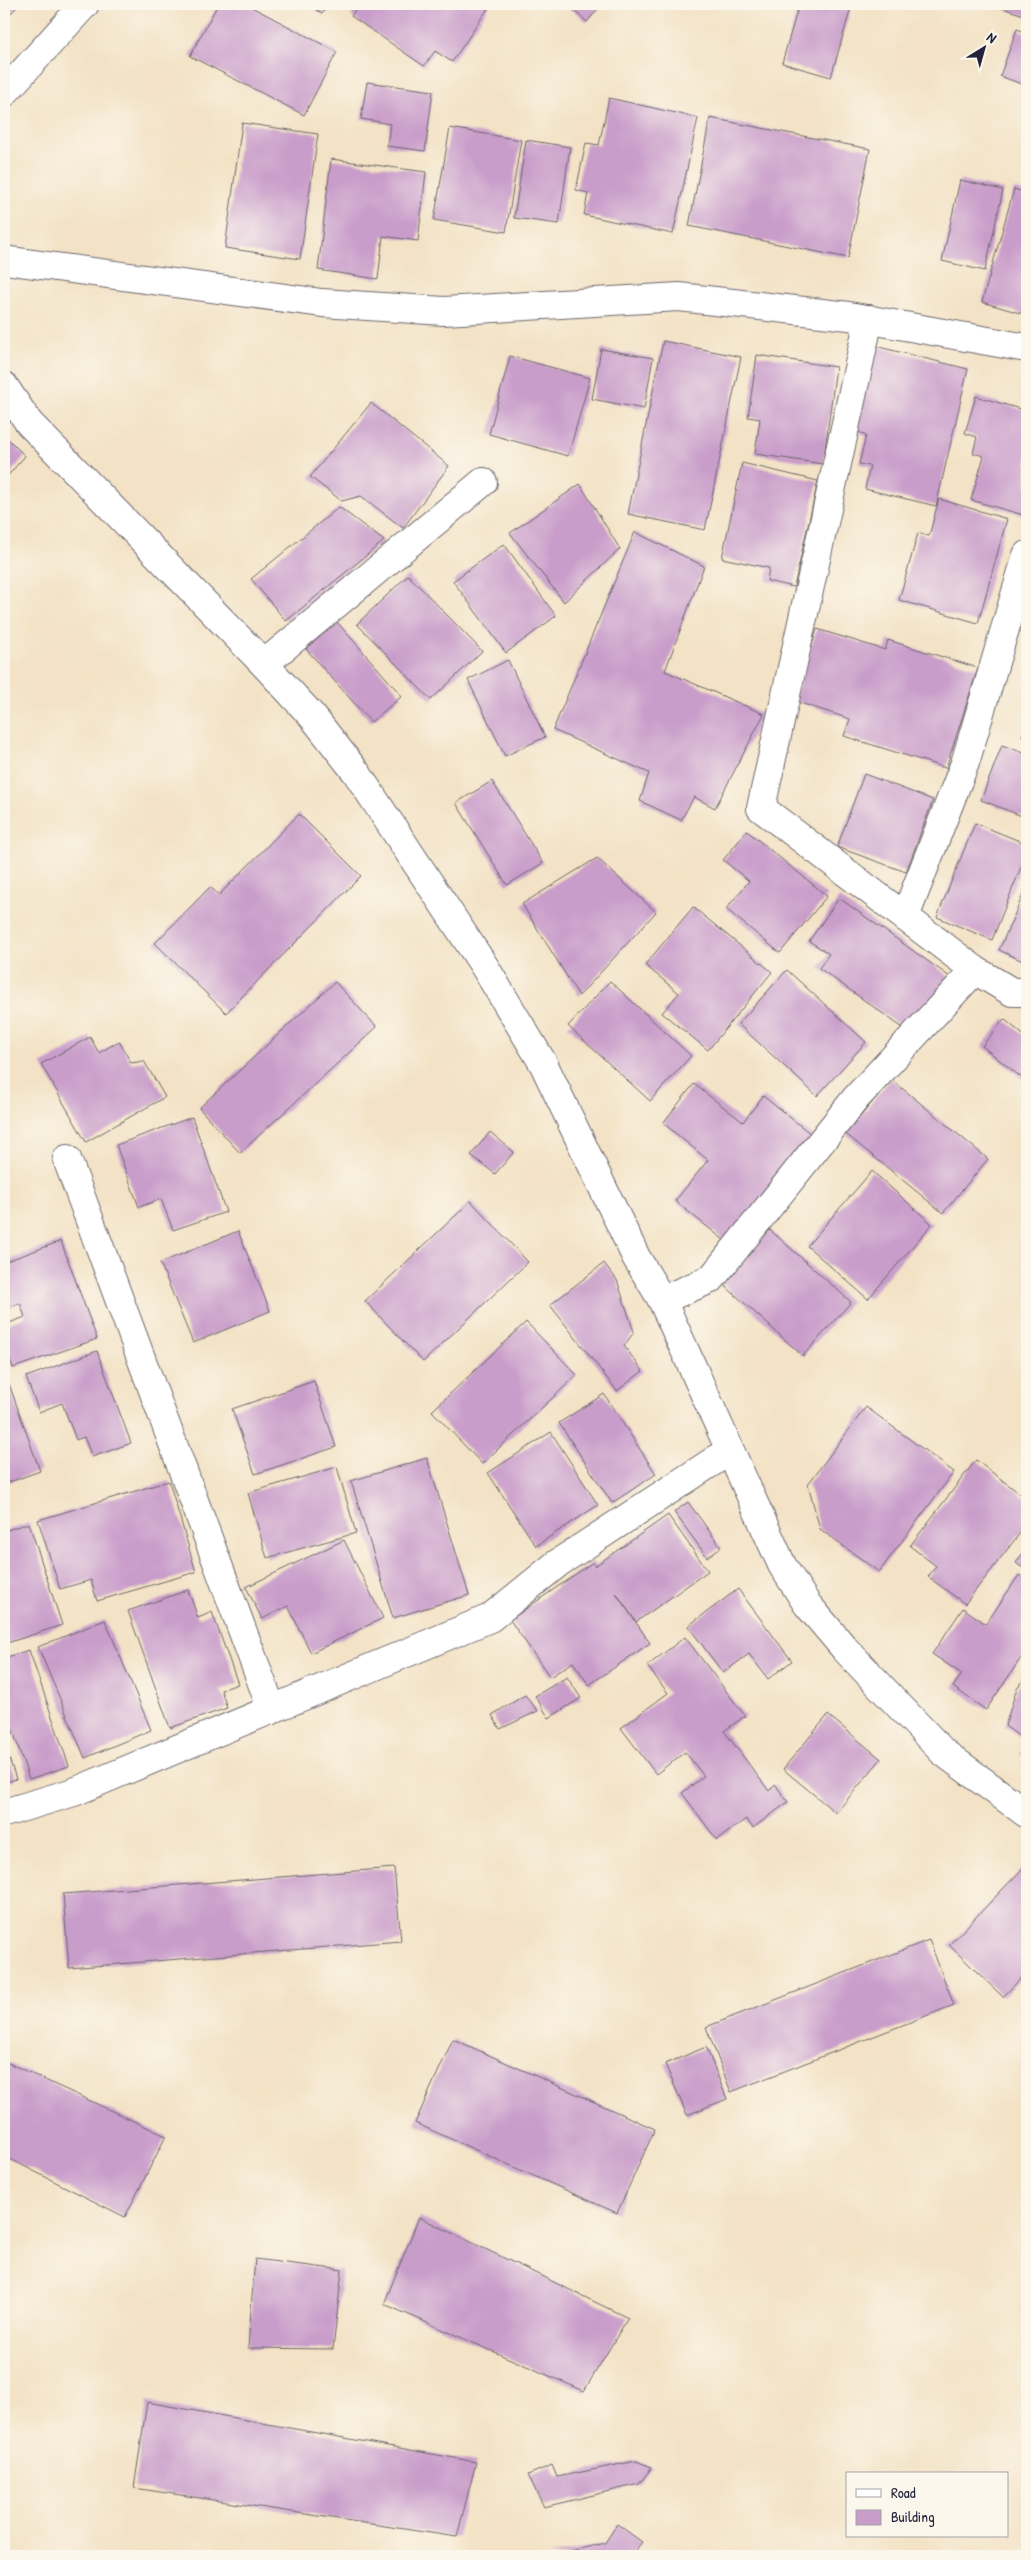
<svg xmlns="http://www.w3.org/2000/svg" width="1031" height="2560" viewBox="0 0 1031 2560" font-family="'Patrick Hand',sans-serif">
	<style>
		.building { fill: #c99dca }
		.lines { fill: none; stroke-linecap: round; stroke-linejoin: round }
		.minor-casing { stroke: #6b656b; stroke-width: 30 }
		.tertiary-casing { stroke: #6b656b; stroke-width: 30 }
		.minor { stroke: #fff; stroke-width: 28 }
		.tertiary { stroke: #fff; stroke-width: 28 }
	</style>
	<rect width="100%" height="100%" fill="#fbf7ec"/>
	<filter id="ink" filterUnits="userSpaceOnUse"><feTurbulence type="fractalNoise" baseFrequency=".02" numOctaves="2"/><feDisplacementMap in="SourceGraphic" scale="10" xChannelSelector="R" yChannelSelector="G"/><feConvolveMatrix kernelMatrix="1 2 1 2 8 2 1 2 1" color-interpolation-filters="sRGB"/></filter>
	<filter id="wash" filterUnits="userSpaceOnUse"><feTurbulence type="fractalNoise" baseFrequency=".0096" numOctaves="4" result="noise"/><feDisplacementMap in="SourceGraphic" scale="20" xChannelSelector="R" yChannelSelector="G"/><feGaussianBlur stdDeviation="1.12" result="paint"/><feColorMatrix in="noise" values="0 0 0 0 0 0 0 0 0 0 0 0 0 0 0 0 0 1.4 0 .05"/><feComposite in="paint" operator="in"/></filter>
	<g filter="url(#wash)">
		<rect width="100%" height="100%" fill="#f3e2c5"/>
		<g id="blocks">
			<!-- building -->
			<g class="building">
				<path d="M 4,4 L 20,4 L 4,20 Z"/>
				<path d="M 218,4 L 246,4 L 337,52 L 304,115 L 190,56 Z"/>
				<path d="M 308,4 L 329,4 L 322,14 Z"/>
				<path d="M 359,4 L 491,4 L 452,62 L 435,51 L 424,66 L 351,16 Z"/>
				<path d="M 566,4 L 602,4 L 587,22 Z"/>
				<path d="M 799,4 L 852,4 L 831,77 L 782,63 Z"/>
				<path d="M 993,4 L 1027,4 L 1027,16 L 993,5 Z"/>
				<path d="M 1017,29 L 1027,33 L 1027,86 L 1000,76 Z"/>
				<path d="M 367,82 L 433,91 L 425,151 L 387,146 L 390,124 L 361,119 Z"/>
				<path d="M 609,98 L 698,118 L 673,234 L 584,215 L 588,193 L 576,190 L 586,143 L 599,145 Z"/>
				<path d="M 710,118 L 870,149 L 848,258 L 689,226 Z"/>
				<path d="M 242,123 L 318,134 L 300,259 L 225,248 Z"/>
				<path d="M 450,128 L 521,140 L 506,232 L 434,220 Z"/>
				<path d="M 526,140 L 570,147 L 559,224 L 514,218 Z"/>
				<path d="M 331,159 L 426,172 L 418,241 L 383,236 L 378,279 L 318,270 Z"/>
				<path d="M 960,180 L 1003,190 L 985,271 L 942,261 Z"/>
				<path d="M 1014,189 L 1027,193 L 1027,315 L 982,302 Z"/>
				<path d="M 663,341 L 741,357 L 705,530 L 628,514 Z"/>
				<path d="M 875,346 L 968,369 L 936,506 L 865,489 L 870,466 L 859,464 L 866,436 L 856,430 Z"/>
				<path d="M 601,349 L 653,358 L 644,409 L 592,399 Z"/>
				<path d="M 757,355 L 836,367 L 823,464 L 755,454 L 760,419 L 748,417 Z"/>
				<path d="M 510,356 L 590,378 L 568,456 L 489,434 Z"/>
				<path d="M 976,396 L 1027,411 L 1027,516 L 971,500 L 984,456 L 973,453 L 977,437 L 965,433 Z"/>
				<path d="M 371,403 L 449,466 L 403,528 L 361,496 L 342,501 L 310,477 Z"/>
				<path d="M 4,435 L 25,456 L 4,480 Z"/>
				<path d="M 742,463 L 818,481 L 794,587 L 767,581 L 769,568 L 722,558 Z"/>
				<path d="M 580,484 L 620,549 L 564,602 L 510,533 Z"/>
				<path d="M 939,499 L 1007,519 L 978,623 L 899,600 L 918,533 L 929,536 Z"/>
				<path d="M 339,507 L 384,541 L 286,621 L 251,579 Z"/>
				<path d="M 635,532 L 704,566 L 665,671 L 764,714 L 715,808 L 694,797 L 681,820 L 640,801 L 649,773 L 553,730 Z"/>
				<path d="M 504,544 L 556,616 L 506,653 L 453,581 Z"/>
				<path d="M 408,575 L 482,651 L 431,700 L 357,624 Z"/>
				<path d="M 337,622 L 402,696 L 371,722 L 306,649 Z"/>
				<path d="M 817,629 L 885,650 L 888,640 L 978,668 L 946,768 L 844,736 L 850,719 L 794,701 Z"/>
				<path d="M 508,660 L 545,737 L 505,756 L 468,680 Z"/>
				<path d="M 1027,720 L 1027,738 L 1022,736 Z"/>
				<path d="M 1002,745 L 1027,754 L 1027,818 L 981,800 Z"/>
				<path d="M 864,774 L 933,800 L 906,872 L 837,847 Z"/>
				<path d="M 492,781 L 543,863 L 507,885 L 456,803 Z"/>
				<path d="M 299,814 L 361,876 L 226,1013 L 155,943 L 210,887 L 219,895 Z"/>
				<path d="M 975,823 L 1027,844 L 1027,852 L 992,940 L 937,917 Z"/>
				<path d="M 747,831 L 827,896 L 780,953 L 726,909 L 749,881 L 723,860 Z"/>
				<path d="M 597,858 L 656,912 L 579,996 L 522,904 Z"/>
				<path d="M 1027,886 L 1027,963 L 999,950 Z"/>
				<path d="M 839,898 L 950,977 L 910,1033 L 819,968 L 829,954 L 809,941 Z"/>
				<path d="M 693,907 L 772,972 L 708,1050 L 662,1013 L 679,993 L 645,965 Z"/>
				<path d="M 787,970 L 866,1042 L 817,1096 L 738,1024 Z"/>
				<path d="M 610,981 L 691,1056 L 650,1101 L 568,1026 Z"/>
				<path d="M 335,982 L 377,1027 L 240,1153 L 199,1108 Z"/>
				<path d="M 1004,1019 L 1027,1038 L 1027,1082 L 982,1046 Z"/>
				<path d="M 90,1037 L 99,1053 L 119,1041 L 131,1063 L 144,1061 L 165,1097 L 86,1142 L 41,1064 Z"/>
				<path d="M 891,1079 L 988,1159 L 943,1213 L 846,1134 Z"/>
				<path d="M 694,1084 L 743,1122 L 763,1096 L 821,1142 L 735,1249 L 675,1201 L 708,1160 L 663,1123 Z"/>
				<path d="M 192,1117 L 226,1212 L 173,1230 L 161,1199 L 139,1207 L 116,1145 Z"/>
				<path d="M 490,1132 L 514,1152 L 495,1174 L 471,1155 Z"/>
				<path d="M 872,1171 L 932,1224 L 868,1299 L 807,1246 Z"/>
				<path d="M 471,1201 L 528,1262 L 423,1362 L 365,1301 Z"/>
				<path d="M 770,1230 L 851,1302 L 803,1356 L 722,1283 Z"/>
				<path d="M 238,1231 L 270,1311 L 193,1343 L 160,1263 Z"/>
				<path d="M 61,1241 L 97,1339 L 13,1368 L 4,1343 L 4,1325 L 25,1317 L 20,1303 L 4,1309 L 4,1262 Z"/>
				<path d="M 604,1263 L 617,1280 L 634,1332 L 624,1346 L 643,1371 L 617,1391 L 550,1305 Z"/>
				<path d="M 526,1322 L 577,1375 L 482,1464 L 432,1411 Z"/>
				<path d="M 97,1351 L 131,1443 L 92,1457 L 84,1437 L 76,1440 L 62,1403 L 39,1412 L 26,1377 Z"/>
				<path d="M 8,1381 L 40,1471 L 4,1484 L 4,1383 Z"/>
				<path d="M 314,1381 L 336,1447 L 255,1474 L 232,1409 Z"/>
				<path d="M 604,1394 L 656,1474 L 612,1503 L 559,1423 Z"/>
				<path d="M 866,1407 L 954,1472 L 879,1572 L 820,1529 L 808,1484 Z"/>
				<path d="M 551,1432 L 598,1505 L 536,1546 L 488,1473 Z"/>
				<path d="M 427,1458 L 469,1595 L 393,1618 L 351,1481 Z"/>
				<path d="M 976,1460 L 1027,1499 L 1027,1524 L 965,1604 L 928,1577 L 936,1566 L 910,1546 Z"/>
				<path d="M 337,1467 L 356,1533 L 267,1558 L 248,1493 Z"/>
				<path d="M 169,1481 L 196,1572 L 97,1601 L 91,1580 L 60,1589 L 38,1520 Z"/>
				<path d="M 688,1502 L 721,1547 L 707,1557 L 674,1512 Z"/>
				<path d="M 668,1515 L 708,1571 L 636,1622 L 616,1593 L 650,1643 L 589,1685 L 573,1662 L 550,1677 L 510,1620 L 593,1562 L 595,1566 Z"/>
				<path d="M 29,1523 L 62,1625 L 4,1644 L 4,1531 Z"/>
				<path d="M 344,1540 L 383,1618 L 311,1653 L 288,1606 L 262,1619 L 246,1587 Z"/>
				<path d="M 1027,1547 L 1027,1571 L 1016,1563 Z"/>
				<path d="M 1019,1575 L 1027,1580 L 1027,1649 L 986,1710 L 953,1687 L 962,1674 L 932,1654 L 963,1608 L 986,1624 Z"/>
				<path d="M 738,1589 L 792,1661 L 768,1679 L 749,1654 L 723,1673 L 688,1626 Z"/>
				<path d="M 188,1590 L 198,1618 L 212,1612 L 238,1684 L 221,1690 L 227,1708 L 170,1728 L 128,1611 Z"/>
				<path d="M 105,1620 L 151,1730 L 85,1758 L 38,1647 Z"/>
				<path d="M 685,1637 L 745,1716 L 724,1731 L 769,1791 L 775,1784 L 788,1802 L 753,1828 L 746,1819 L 717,1840 L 682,1793 L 704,1776 L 685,1752 L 656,1774 L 621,1728 L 668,1693 L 647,1666 Z"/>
				<path d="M 29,1650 L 69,1766 L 29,1779 L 4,1704 L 4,1658 Z"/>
				<path d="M 1027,1674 L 1027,1742 L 1005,1726 L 1017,1688 Z"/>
				<path d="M 567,1677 L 581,1698 L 549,1718 L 535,1696 Z"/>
				<path d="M 525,1695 L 538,1711 L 500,1729 L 492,1715 Z"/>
				<path d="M 828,1715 L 881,1759 L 836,1813 L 783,1769 Z"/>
				<path d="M 4,1743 L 16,1779 L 4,1783 Z"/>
				<path d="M 1027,1743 L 1027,1759 L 1020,1754 Z"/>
				<path d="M 1027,1864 L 1027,1972 L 1003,1997 L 949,1945 Z"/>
				<path d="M 394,1868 L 401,1941 L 69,1968 L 63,1894 Z"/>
				<path d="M 929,1940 L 954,2005 L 731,2092 L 706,2027 Z"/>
				<path d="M 453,2039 L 655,2129 L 617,2213 L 415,2123 Z"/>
				<path d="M 706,2047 L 727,2099 L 687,2115 L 665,2064 Z"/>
				<path d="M 4,2061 L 166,2136 L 125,2217 L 4,2156 Z"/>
				<path d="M 419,2217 L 628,2318 L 584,2391 L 384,2304 Z"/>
				<path d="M 255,2259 L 342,2270 L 333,2349 L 248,2348 Z"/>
				<path d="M 147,2402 L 476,2462 L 457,2537 L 134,2488 Z"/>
				<path d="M 636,2461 L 652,2467 L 639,2484 L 544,2507 L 528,2475 L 552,2465 L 557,2477 Z"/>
				<path d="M 617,2524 L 642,2542 L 631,2556 L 549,2556 L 605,2543 Z"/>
			</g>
		</g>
	</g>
	<g filter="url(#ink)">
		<use href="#blocks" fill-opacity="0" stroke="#6b656b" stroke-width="1"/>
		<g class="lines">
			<!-- minor casing -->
			<g class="minor-casing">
				<g id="minor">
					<path d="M 869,319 L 761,808 L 975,970 L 1012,992 L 1027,992"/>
					<path d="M 4,386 L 29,423 L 264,664 L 313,717 L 356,772 L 483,964 L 543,1063 L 636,1257 L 662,1300 L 782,1565 L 807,1604 L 845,1649 L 943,1752 L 1027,1814"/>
					<path d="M 264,664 L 483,482"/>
					<path d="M 905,917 L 965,763 L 1027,555"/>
					<path d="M 67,1159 L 272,1710"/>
					<path d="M 662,1300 L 711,1279 L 856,1098 L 975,970"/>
					<path d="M 4,1813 L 74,1792 L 490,1618 L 558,1563 L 729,1451"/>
				</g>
			</g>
			<!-- tertiary casing -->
			<g class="tertiary-casing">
				<g id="tertiary">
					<path d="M 4,93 L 85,4"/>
					<path d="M 4,260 L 322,303 L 444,311 L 679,297 L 849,316 L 1027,348"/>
				</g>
			</g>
			<!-- minor -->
			<use href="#minor" class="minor"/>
			<!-- tertiary -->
			<use href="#tertiary" class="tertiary"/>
		</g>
	</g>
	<!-- margin -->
	<rect width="1031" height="2560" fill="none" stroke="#fbf7ec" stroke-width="20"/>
	<!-- legend -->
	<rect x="846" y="2472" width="162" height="65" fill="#fbf7ec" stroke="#a4a2a5"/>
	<rect x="856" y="2489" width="25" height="8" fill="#ffffff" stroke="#a4a2a5"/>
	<text x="891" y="2498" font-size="15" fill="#22223b">Road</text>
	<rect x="856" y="2510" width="25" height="15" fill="#c99dca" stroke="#a4a2a5"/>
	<text x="891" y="2522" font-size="15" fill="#22223b">Building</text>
	<!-- north arrow -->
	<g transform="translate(984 48) rotate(37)" stroke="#fbf7ec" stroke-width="4" paint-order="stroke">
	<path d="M0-4L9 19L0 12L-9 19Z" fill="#22223b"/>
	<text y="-8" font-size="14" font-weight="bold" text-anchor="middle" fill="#22223b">N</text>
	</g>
</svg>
